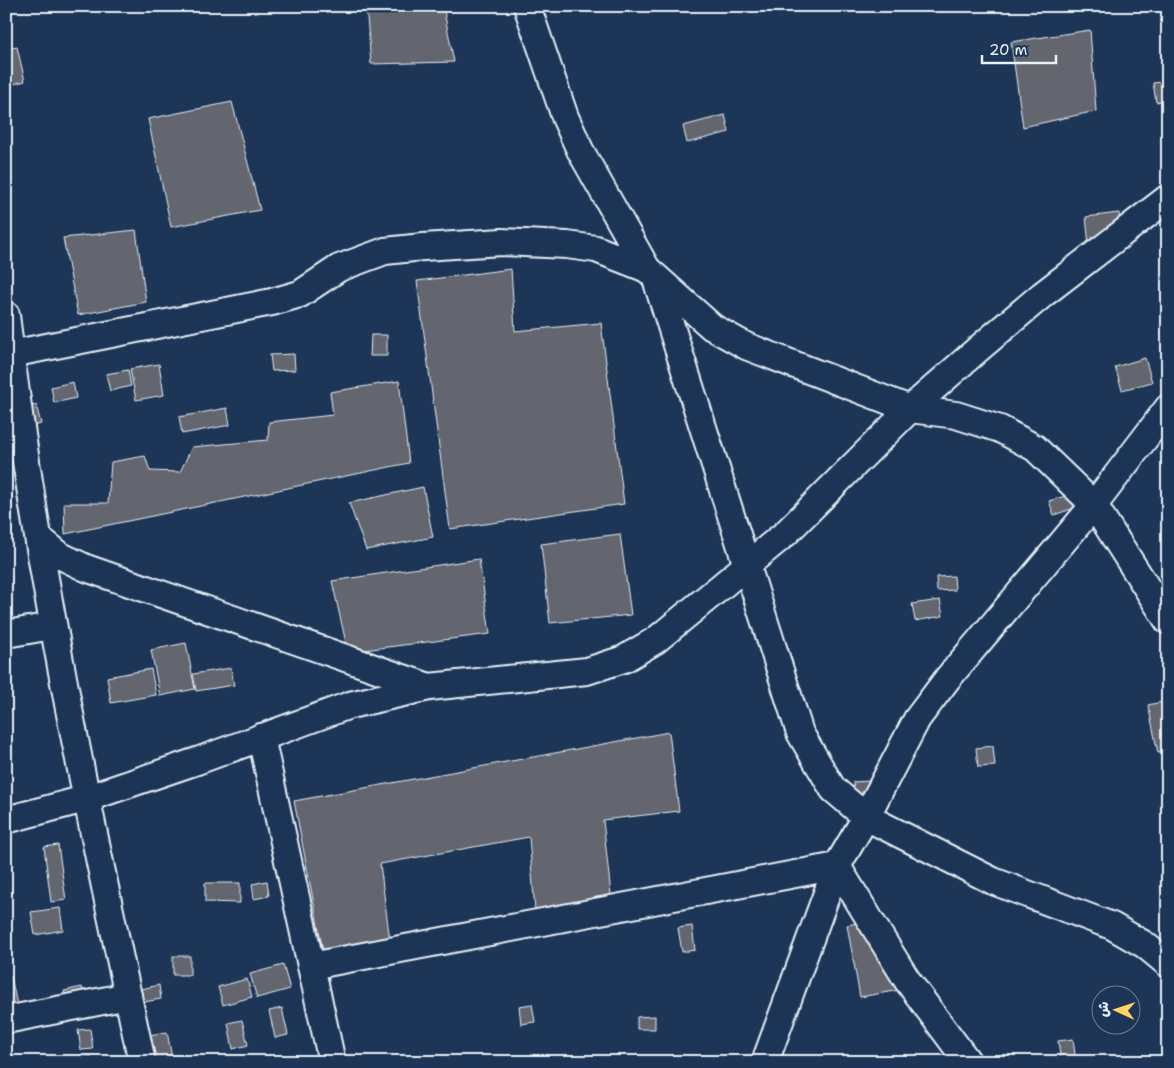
<svg xmlns="http://www.w3.org/2000/svg" width="1174" height="1068" viewBox="0 0 1174 1068" font-family="'Shantell Sans','Playpen Sans Arabic',sans-serif">
	<style>
		.building { fill: #64666e; stroke: #e8f1f8 }
		.lines { fill: none; stroke-linecap: round; stroke-linejoin: round }
		.street-casing { stroke: #e8f1f8; stroke-width: 30 }
		.street { stroke: #1d3557; stroke-width: 26 }
	</style>
	<rect width="100%" height="100%" fill="#1d3557"/>
	<filter id="ink" filterUnits="userSpaceOnUse"><feTurbulence type="fractalNoise" baseFrequency=".02" numOctaves="2"/><feDisplacementMap in="SourceGraphic" scale="10" xChannelSelector="R" yChannelSelector="G"/><feConvolveMatrix kernelMatrix="1 2 1 2 8 2 1 2 1" color-interpolation-filters="sRGB"/></filter>
	<g filter="url(#ink)">
		<!-- building -->
		<g class="building">
			<path d="M 366,6 L 443,6 L 454,62 L 371,64 Z"/>
			<path d="M 1090,30 L 1096,111 L 1023,127 L 1011,42 Z"/>
			<path d="M 17,47 L 25,81 L 6,86 L 6,49 Z"/>
			<path d="M 1168,81 L 1168,100 L 1156,102 L 1153,83 Z"/>
			<path d="M 232,102 L 260,210 L 171,227 L 148,119 Z"/>
			<path d="M 725,115 L 729,132 L 687,143 L 683,126 Z"/>
			<path d="M 1119,213 L 1122,241 L 1089,245 L 1086,217 Z"/>
			<path d="M 136,230 L 146,302 L 78,315 L 63,238 Z"/>
			<path d="M 511,269 L 515,331 L 601,323 L 624,504 L 450,529 L 417,281 Z"/>
			<path d="M 371,335 L 387,335 L 387,356 L 370,356 Z"/>
			<path d="M 294,354 L 295,370 L 272,371 L 270,355 Z"/>
			<path d="M 1145,358 L 1152,382 L 1122,390 L 1115,367 Z"/>
			<path d="M 159,364 L 164,395 L 136,400 L 130,369 Z"/>
			<path d="M 128,370 L 131,386 L 110,391 L 106,374 Z"/>
			<path d="M 399,381 L 409,463 L 65,534 L 64,503 L 108,503 L 111,462 L 145,456 L 150,471 L 180,472 L 192,447 L 268,440 L 269,422 L 333,415 L 330,392 Z"/>
			<path d="M 73,382 L 76,398 L 54,403 L 51,387 Z"/>
			<path d="M 36,405 L 41,424 L 24,428 L 19,409 Z"/>
			<path d="M 227,408 L 230,425 L 182,434 L 179,417 Z"/>
			<path d="M 423,487 L 433,537 L 366,550 L 349,503 Z"/>
			<path d="M 1082,491 L 1086,504 L 1054,515 L 1049,501 Z"/>
			<path d="M 620,534 L 631,615 L 550,623 L 541,544 Z"/>
			<path d="M 479,559 L 490,634 L 348,652 L 332,581 Z"/>
			<path d="M 954,576 L 955,590 L 937,591 L 936,577 Z"/>
			<path d="M 940,600 L 943,616 L 915,621 L 912,604 Z"/>
			<path d="M 186,643 L 195,689 L 160,696 L 151,650 Z"/>
			<path d="M 231,668 L 234,685 L 196,691 L 193,674 Z"/>
			<path d="M 151,669 L 156,695 L 111,703 L 107,677 Z"/>
			<path d="M 1166,701 L 1168,751 L 1158,753 L 1148,705 Z"/>
			<path d="M 669,732 L 679,811 L 603,820 L 611,895 L 535,911 L 529,837 L 380,864 L 390,941 L 323,951 L 294,801 Z"/>
			<path d="M 993,746 L 995,766 L 978,767 L 976,748 Z"/>
			<path d="M 870,781 L 871,799 L 855,801 L 853,782 Z"/>
			<path d="M 58,845 L 66,900 L 51,902 L 44,847 Z"/>
			<path d="M 267,881 L 269,896 L 254,899 L 252,884 Z"/>
			<path d="M 205,883 L 240,883 L 240,903 L 205,902 Z"/>
			<path d="M 60,908 L 63,930 L 35,935 L 31,912 Z"/>
			<path d="M 880,919 L 889,968 L 912,964 L 917,987 L 860,997 L 847,925 Z"/>
			<path d="M 692,926 L 695,950 L 682,952 L 678,928 Z"/>
			<rect x="173" y="956" width="17" height="19"/>
			<path d="M 283,965 L 290,989 L 257,998 L 250,974 Z"/>
			<path d="M 11,977 L 19,1014 L 6,1016 L 6,978 Z"/>
			<path d="M 247,979 L 252,997 L 223,1005 L 218,987 Z"/>
			<path d="M 159,985 L 161,999 L 144,1002 L 141,989 Z"/>
			<path d="M 82,987 L 86,1004 L 68,1008 L 64,991 Z"/>
			<path d="M 532,1004 L 535,1022 L 521,1024 L 519,1006 Z"/>
			<path d="M 282,1008 L 288,1035 L 275,1038 L 269,1011 Z"/>
			<path d="M 655,1016 L 655,1029 L 637,1029 L 637,1017 Z"/>
			<path d="M 242,1020 L 248,1045 L 233,1049 L 228,1023 Z"/>
			<path d="M 90,1029 L 93,1049 L 81,1050 L 78,1030 Z"/>
			<path d="M 167,1032 L 172,1058 L 153,1061 L 149,1035 Z"/>
			<path d="M 1073,1039 L 1076,1062 L 1061,1062 L 1058,1041 Z"/>
			<path d="M 91,1056 L 92,1062 L 69,1062 L 69,1060 Z"/>
		</g>
		<g class="lines">
			<!-- street casing -->
			<g class="street-casing">
				<g id="street">
					<path d="M 527,6 L 565,117 L 580,150 L 647,269 L 712,327 L 746,346 L 910,409 L 956,415 L 1000,429 L 1035,448 L 1094,505 L 1168,621"/>
					<path d="M 656,279 L 800,733 L 833,789 L 866,817 L 993,881 L 1112,926 L 1145,945 L 1168,964"/>
					<path d="M 6,315 C 36,567 89,814 142,1062"/>
					<path d="M 6,355 L 272,302 L 300,294 L 339,268 L 385,251 L 423,247 L 502,242 L 567,245 L 596,249 L 647,269"/>
					<path d="M 39,538 L 61,556 L 86,568 L 429,687"/>
					<path d="M 6,634 L 52,626"/>
					<path d="M 261,737 L 332,1062"/>
					<path d="M 6,820 L 85,799 L 197,761 L 350,705 L 429,687 L 587,671 L 624,659 L 656,640 L 786,533 L 910,409 L 977,350 L 1042,295 L 1168,198"/>
					<path d="M 837,866 L 907,980 L 968,1062"/>
					<path d="M 311,966 L 837,866"/>
					<path d="M 6,1020 L 128,996"/>
					<path d="M 765,1062 L 837,866 L 866,817 L 917,719 L 948,678 L 1094,505 L 1168,408"/>
				</g>
			</g>
			<!-- street -->
			<use href="#street" class="street"/>
		</g>
	</g>
	<!-- margin -->
	<rect width="1174" height="1068" fill="none" stroke="#1d3557" stroke-width="25"/>
	<rect x="12" y="12" width="1149" height="1043" fill="none" stroke="#e8f1f8" stroke-width="2" filter="url(#ink)"/>
	<!-- north arrow -->
	<g transform="translate(1116 1010) rotate(273)"><circle r="24" fill="#1d3557" stroke="#6e8097"/>
	<path d="M0-4L9 19L0 12L-9 19Z" fill="#ffd166"/>
	<text y="-8" font-size="14" font-weight="bold" text-anchor="middle" fill="#e8f1f8">ش</text>
	</g>
	<!-- scale -->
	<path d="M982 55v8h74v-8" fill="none" stroke="#e8f1f8" stroke-width="2.5"/>
	<text x="989" y="55" font-size="15" fill="#e8f1f8" stroke="#1d3557" stroke-width="4" paint-order="stroke">20 m</text>
</svg>
